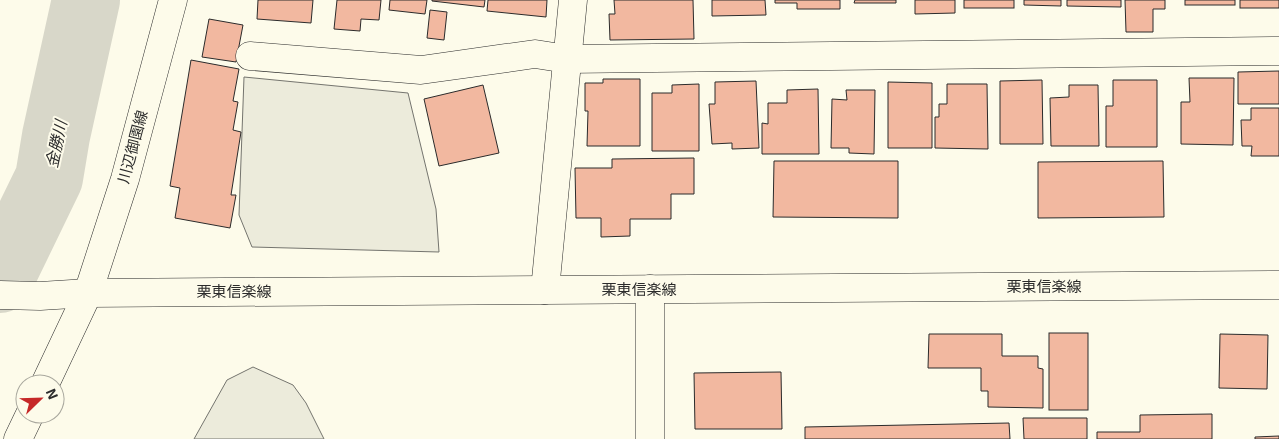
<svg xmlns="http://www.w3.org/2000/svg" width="1279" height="439" viewBox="0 0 1279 439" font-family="'Exo 2','Noto Sans JP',sans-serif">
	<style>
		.green { fill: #ecebdb; stroke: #74746e }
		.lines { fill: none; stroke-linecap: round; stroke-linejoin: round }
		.river { stroke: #d8d7c9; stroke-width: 68 }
		.building { fill: #f2b8a0; stroke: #2b2b2b }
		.minor-casing { stroke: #2b2b2b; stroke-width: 29 }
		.tertiary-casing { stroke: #2b2b2b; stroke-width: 29 }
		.secondary-casing { stroke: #2b2b2b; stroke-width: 29 }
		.primary-casing { stroke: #2b2b2b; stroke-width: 29 }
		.minor { stroke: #fdfbea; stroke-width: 28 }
		.tertiary { stroke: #fdfbea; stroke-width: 28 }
		.secondary { stroke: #fdfbea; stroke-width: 28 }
		.primary { stroke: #fdfbea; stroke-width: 28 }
		.labels { text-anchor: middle; stroke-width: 4; stroke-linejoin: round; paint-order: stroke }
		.street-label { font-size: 15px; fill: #2b2b2b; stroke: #fdfbea }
		.water-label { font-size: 16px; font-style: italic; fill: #2b2b2b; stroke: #fdfbea }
	</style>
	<rect width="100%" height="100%" fill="#fdfbea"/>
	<!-- green -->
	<g class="green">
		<path d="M 244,77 L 408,93 L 436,209 L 439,252 L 252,247 L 239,215 Z"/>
		<path d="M 253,367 L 293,385 L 306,403 L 324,439 L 194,439 L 227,380 Z"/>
	</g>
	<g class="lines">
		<!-- river -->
		<path class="river" d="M 0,279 L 49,178 L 56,136 L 86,0"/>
	</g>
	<!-- building -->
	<g class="building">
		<path d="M 258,0 L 313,0 L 311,23 L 257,19 Z"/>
		<path d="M 337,0 L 381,0 L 379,20 L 361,19 L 360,31 L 334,29 Z"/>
		<path d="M 390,0 L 427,0 L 425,14 L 389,10 Z"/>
		<path d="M 432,0 L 485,0 L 484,7 L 432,1 Z"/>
		<path d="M 488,0 L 547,0 L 546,17 L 487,11 Z"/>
		<path d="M 614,0 L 693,0 L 694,39 L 610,40 L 609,14 L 615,14 Z"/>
		<path d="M 712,0 L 765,0 L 766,15 L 712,16 Z"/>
		<path d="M 775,0 L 840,0 L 840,9 L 797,9 L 797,3 L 775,3 Z"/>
		<path d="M 855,0 L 896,0 L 896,3 L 854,3 Z"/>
		<path d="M 915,0 L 955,0 L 955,13 L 915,14 Z"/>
		<rect x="964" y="0" width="50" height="8"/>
		<path d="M 1024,0 L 1061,0 L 1061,6 L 1024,5 Z"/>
		<path d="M 1067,0 L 1121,0 L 1121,7 L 1067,6 Z"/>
		<path d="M 1125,0 L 1165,0 L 1165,9 L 1153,9 L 1153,32 L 1126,32 Z"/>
		<rect x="1185" y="0" width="50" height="5"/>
		<rect x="1240" y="0" width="39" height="8"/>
		<path d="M 430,10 L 447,12 L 444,40 L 427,38 Z"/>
		<path d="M 209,19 L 243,25 L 236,62 L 202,57 Z"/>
		<path d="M 191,60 L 239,69 L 233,101 L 238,102 L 233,130 L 241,132 L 231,195 L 236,195 L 230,228 L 175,218 L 180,188 L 170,186 Z"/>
		<path d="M 1279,71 L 1279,104 L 1238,104 L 1238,72 Z"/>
		<path d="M 1189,78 L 1234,78 L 1233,145 L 1181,144 L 1181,102 L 1190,102 Z"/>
		<path d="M 603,79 L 640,79 L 640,146 L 587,146 L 588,111 L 585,111 L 585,83 L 603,83 Z"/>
		<path d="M 1042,80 L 1043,144 L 1000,144 L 1000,81 Z"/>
		<path d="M 1113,80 L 1157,80 L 1157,147 L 1106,147 L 1106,106 L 1113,106 Z"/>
		<path d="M 756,81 L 759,148 L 732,149 L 732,143 L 712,144 L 709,104 L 715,104 L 715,82 Z"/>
		<path d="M 888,82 L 932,83 L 932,148 L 888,148 Z"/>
		<path d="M 699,84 L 699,151 L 652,151 L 652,93 L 672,93 L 672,85 Z"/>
		<path d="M 947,84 L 987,84 L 988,149 L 935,148 L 935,117 L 939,117 L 939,104 L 947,104 Z"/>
		<path d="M 483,85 L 499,153 L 439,166 L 424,99 Z"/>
		<path d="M 1069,85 L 1098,85 L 1099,146 L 1051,146 L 1050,98 L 1069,97 Z"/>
		<path d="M 818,89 L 819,154 L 762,154 L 762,123 L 768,124 L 768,103 L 787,103 L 787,90 Z"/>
		<path d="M 846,90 L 875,90 L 874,154 L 849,153 L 849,148 L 831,148 L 832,99 L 847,100 Z"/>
		<path d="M 1251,108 L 1279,108 L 1279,156 L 1251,156 L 1252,146 L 1242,146 L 1241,120 L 1251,120 Z"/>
		<path d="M 694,158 L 694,194 L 671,194 L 671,219 L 630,219 L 630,236 L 601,237 L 601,218 L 576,218 L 575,168 L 612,168 L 612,159 Z"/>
		<path d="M 774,161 L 898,161 L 898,218 L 773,217 Z"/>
		<path d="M 1163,161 L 1164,217 L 1038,218 L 1038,162 Z"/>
		<rect x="1049" y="333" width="39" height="77"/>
		<path d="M 929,334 L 1002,334 L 1002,356 L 1038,356 L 1038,368 L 1043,369 L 1043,408 L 988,407 L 988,391 L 981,391 L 981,368 L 928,368 Z"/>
		<path d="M 1220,334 L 1268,335 L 1267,389 L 1219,388 Z"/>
		<path d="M 781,372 L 782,429 L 695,429 L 694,373 Z"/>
		<path d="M 1212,414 L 1212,439 L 1097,439 L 1097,432 L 1140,432 L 1140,415 Z"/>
		<path d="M 1023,418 L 1087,418 L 1087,439 L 1024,439 Z"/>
		<path d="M 1009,423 L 1010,439 L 805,439 L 805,427 Z"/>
		<path d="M 1279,436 L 1279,439 L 1255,439 L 1255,437 Z"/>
	</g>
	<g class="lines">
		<!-- minor casing -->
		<g class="minor-casing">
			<g id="minor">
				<path d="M 250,56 L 421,70 L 535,54 L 567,59 L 1279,51"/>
				<path d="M 650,289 L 650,439"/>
				<path d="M 545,290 L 573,0"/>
			</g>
		</g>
		<!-- tertiary casing -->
		<g class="tertiary-casing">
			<g id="tertiary">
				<path d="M 45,384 L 88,293"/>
				<path d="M 18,439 L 30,414"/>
			</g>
		</g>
		<!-- secondary casing -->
		<g class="secondary-casing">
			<path id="secondary" d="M 88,293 L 125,179 L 173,0"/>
		</g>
		<!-- primary casing -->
		<g class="primary-casing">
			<path id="primary" d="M 0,295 L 40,296 L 88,293 L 1279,285"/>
		</g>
		<!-- minor -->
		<use href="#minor" class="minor"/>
		<!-- tertiary -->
		<use href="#tertiary" class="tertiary"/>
		<!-- secondary -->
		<use href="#secondary" class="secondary"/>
		<!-- primary -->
		<use href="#primary" class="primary"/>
	</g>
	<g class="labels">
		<!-- street labels -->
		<g class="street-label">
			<text transform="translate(133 147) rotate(-75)" y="5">川辺御園線</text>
			<text x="1044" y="292">栗東信楽線</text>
			<text x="639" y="295">栗東信楽線</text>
			<text x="234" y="297">栗東信楽線</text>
		</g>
		<!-- water labels -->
		<g class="water-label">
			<text transform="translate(56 144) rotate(-78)" y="6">金勝川</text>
		</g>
	</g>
	<!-- north arrow -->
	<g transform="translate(40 399) rotate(67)"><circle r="24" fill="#fdfbea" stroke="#a9a89e"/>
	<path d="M0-4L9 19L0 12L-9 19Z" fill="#c62828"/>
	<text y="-8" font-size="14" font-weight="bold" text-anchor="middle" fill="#2b2b2b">N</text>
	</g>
</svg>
